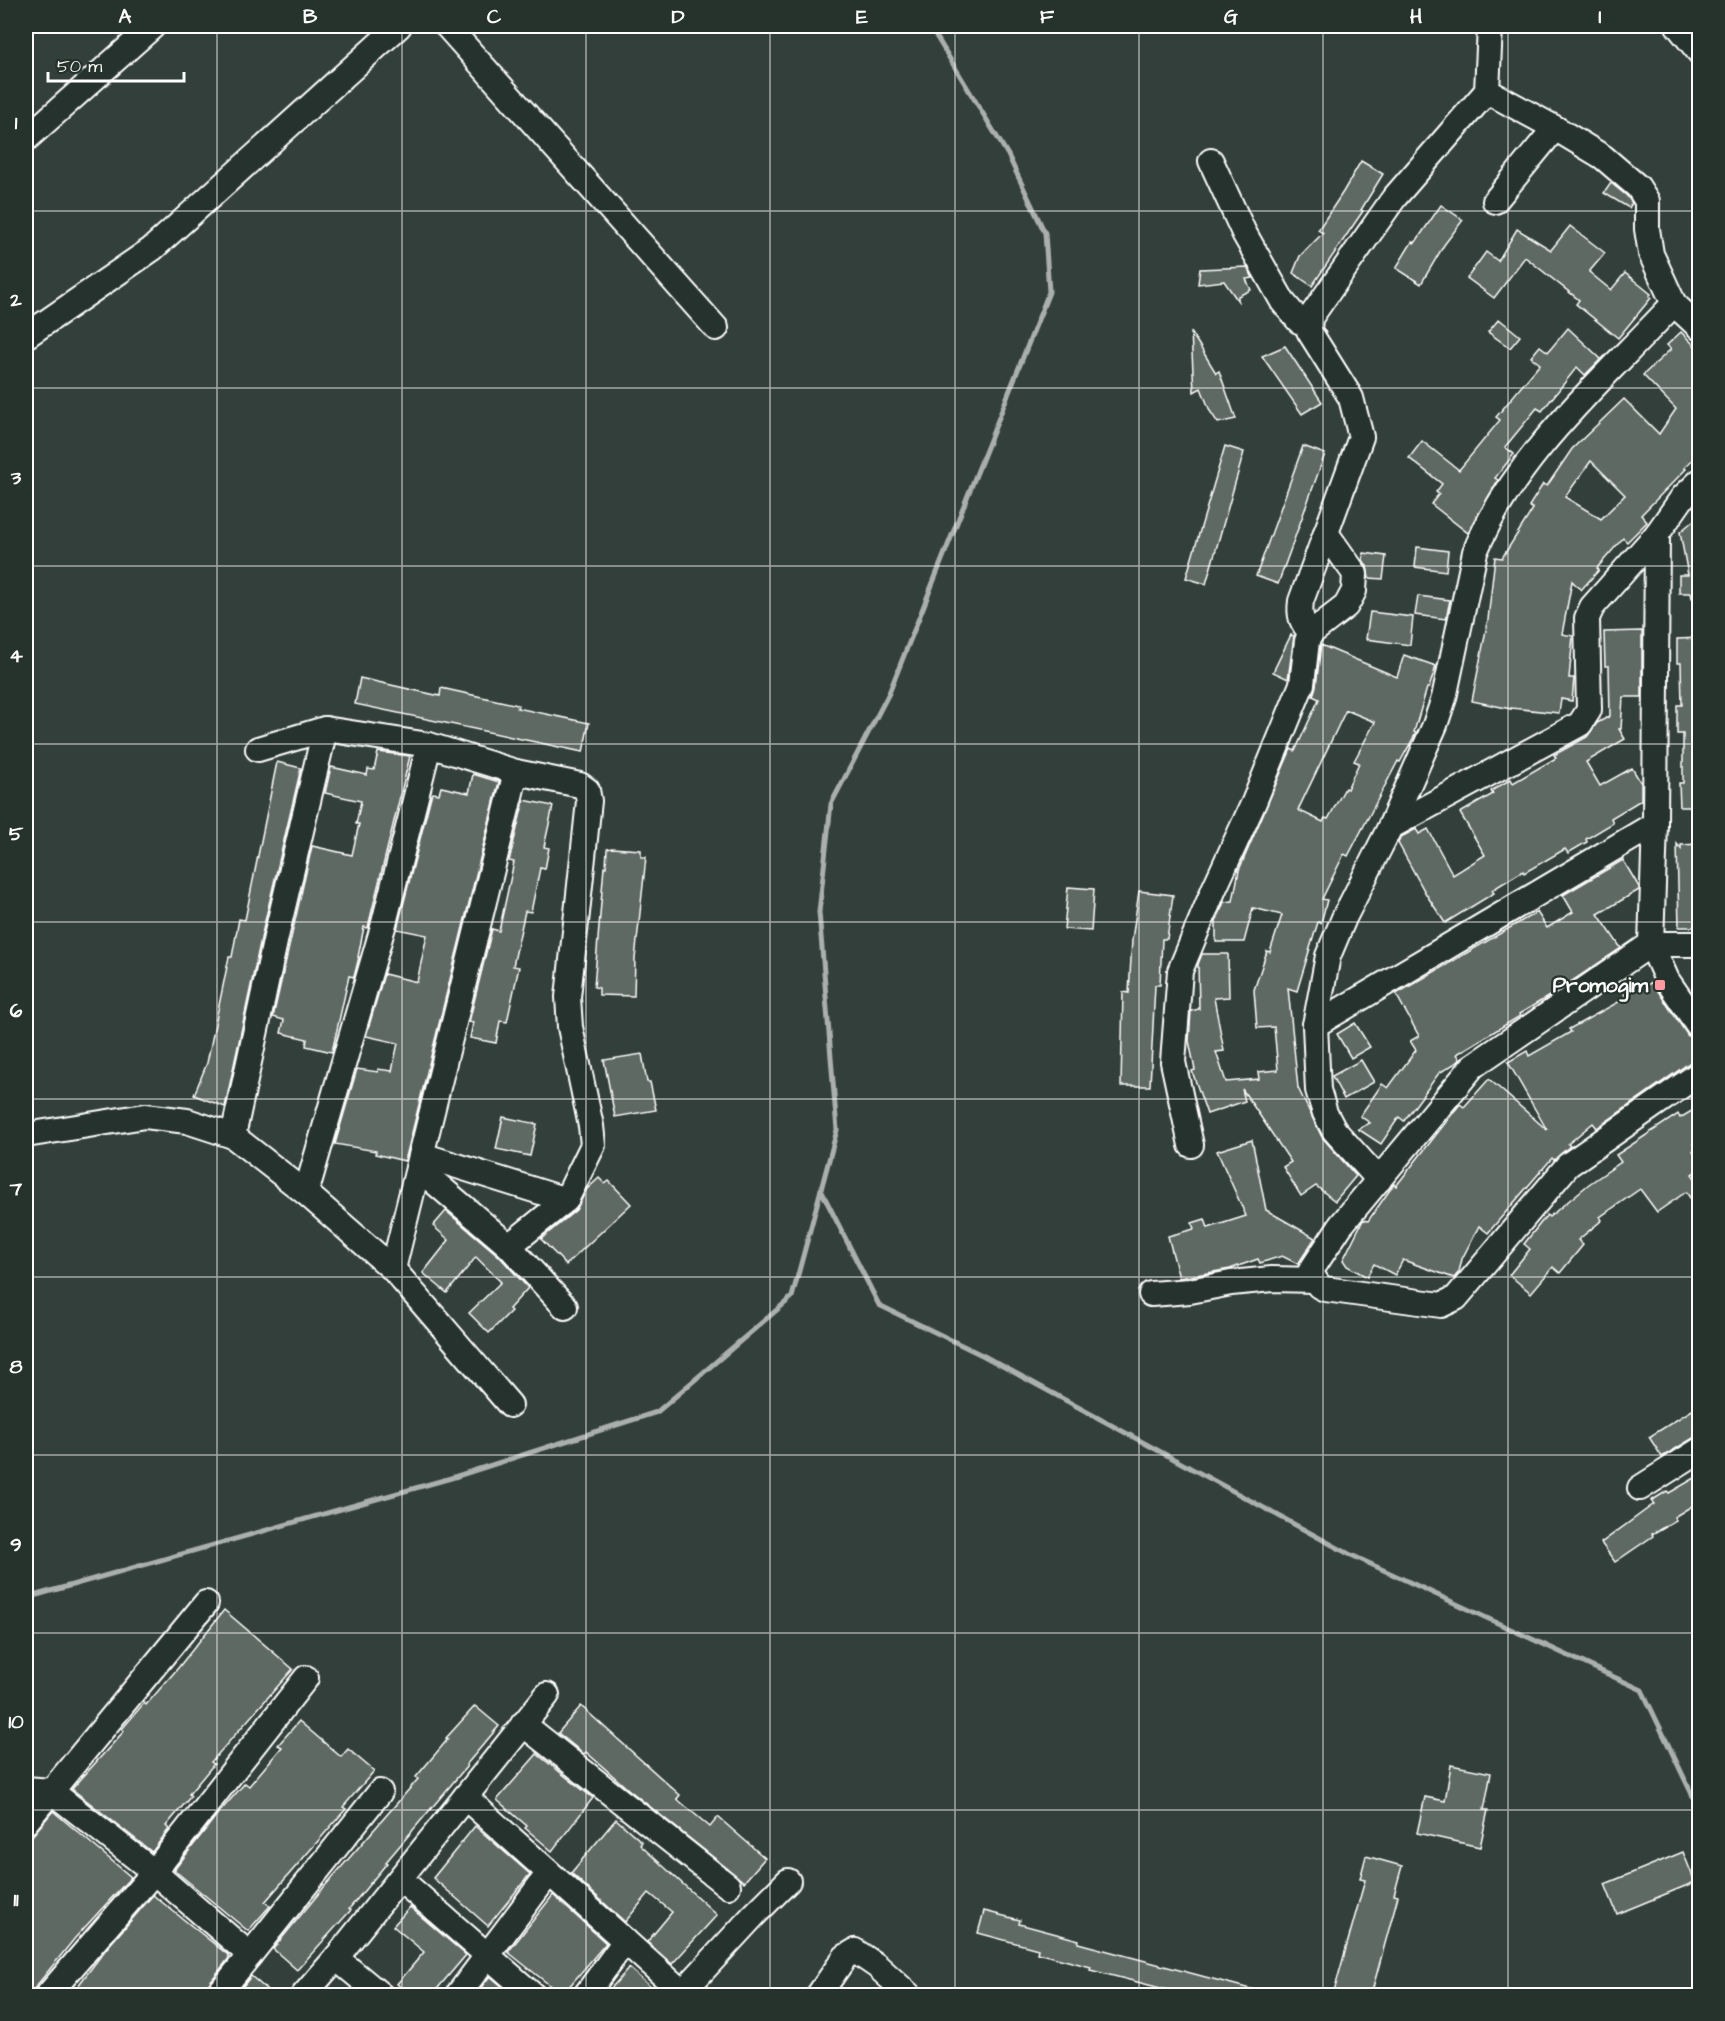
<svg xmlns="http://www.w3.org/2000/svg" width="1725" height="2021" viewBox="0 0 1725 2021" font-family="'Architects Daughter',sans-serif">
	<style>
		.lines { fill: none; stroke-linecap: round; stroke-linejoin: round }
		.stream { stroke: #abb0ae; stroke-width: 5 }
		.building { fill: #5f6964; stroke: #fff; stroke-width: 1.5; fill-rule: evenodd }
		.minor-casing { stroke: #fff; stroke-width: 28 }
		.minor { stroke: #26332d; stroke-width: 24 }
		.grid { fill: none; stroke: #fff; stroke-width: 1.5; stroke-opacity: 0.55 }
		.poi-dot { fill: #ff9aa2; stroke: #26332d; stroke-width: 2 }
		.labels { text-anchor: middle; stroke-width: 4.5; stroke-linejoin: round; paint-order: stroke }
		.poi-label { font-size: 21px; font-weight: bold; fill: #fff; stroke: #26332d; text-anchor: end }
		.neatline { fill: none; stroke: #fff; stroke-width: 2 }
		.grid-label { font-size: 20px; text-anchor: middle; font-weight: bold; fill: #fff }
	</style>
	<rect width="100%" height="100%" fill="#333f3a"/>
	<filter id="ink" filterUnits="userSpaceOnUse"><feTurbulence type="fractalNoise" baseFrequency=".0167" numOctaves="2"/><feDisplacementMap in="SourceGraphic" scale="12" xChannelSelector="R" yChannelSelector="G"/><feConvolveMatrix kernelMatrix="1 2 1 2 8 2 1 2 1" color-interpolation-filters="sRGB"/></filter>
	<g filter="url(#ink)">
		<g class="lines">
			<!-- stream -->
			<g class="stream">
				<path d="M 821,1190 L 879,1305 L 984,1356 L 1349,1554 L 1642,1690 L 1700,1811"/>
				<path d="M 26,1598 L 451,1478 L 657,1412 L 792,1297 L 837,1130 L 819,912 L 831,804 L 889,693 L 1049,292 L 1045,233 L 1008,155 L 930,26"/>
			</g>
		</g>
		<!-- building -->
		<g class="building">
			<path d="M 1361,161 L 1383,174 L 1361,210 L 1363,211 L 1312,286 L 1293,273 L 1300,256 L 1323,233 L 1318,230 L 1343,192 Z"/>
			<path d="M 1611,183 L 1627,196 L 1632,203 L 1629,208 L 1604,193 Z"/>
			<path d="M 1441,205 L 1463,220 L 1444,245 L 1421,284 L 1396,268 L 1412,242 L 1415,243 Z"/>
			<path d="M 1570,226 L 1605,253 L 1589,272 L 1611,290 L 1625,273 L 1651,294 L 1649,296 L 1651,298 L 1618,338 L 1576,304 L 1579,300 L 1525,257 L 1494,298 L 1467,278 L 1486,252 L 1498,261 L 1517,229 L 1551,250 Z"/>
			<path d="M 1247,267 L 1253,278 L 1246,279 L 1251,290 L 1238,296 L 1238,301 L 1224,281 L 1198,284 L 1200,269 Z"/>
			<path d="M 1499,319 L 1520,336 L 1510,348 L 1488,332 Z"/>
			<path d="M 1568,328 L 1601,359 L 1585,375 L 1577,367 L 1542,411 L 1537,408 L 1505,447 L 1514,454 L 1495,478 L 1498,480 L 1468,533 L 1431,504 L 1439,494 L 1436,492 L 1442,484 L 1409,458 L 1422,441 L 1459,470 L 1500,420 L 1496,417 L 1540,364 L 1531,357 L 1540,346 L 1548,352 Z"/>
			<path d="M 1191,332 L 1216,373 L 1219,371 L 1236,419 L 1218,423 L 1210,411 L 1201,388 L 1194,392 Z"/>
			<path d="M 1681,332 L 1700,351 L 1700,452 L 1684,468 L 1686,469 L 1641,515 L 1647,522 L 1627,542 L 1623,538 L 1597,568 L 1599,570 L 1581,590 L 1572,581 L 1562,634 L 1573,636 L 1569,678 L 1574,678 L 1572,701 L 1561,699 L 1559,713 L 1511,708 L 1511,709 L 1472,701 L 1488,620 L 1495,557 L 1502,558 L 1533,509 L 1529,506 L 1543,484 L 1547,486 L 1572,449 L 1624,399 L 1659,434 L 1676,409 L 1643,375 L 1671,349 L 1667,345 ZM 1591,461 L 1625,495 L 1601,519 L 1565,497 Z"/>
			<path d="M 1285,346 L 1322,402 L 1302,414 L 1262,356 Z"/>
			<path d="M 1225,446 L 1244,452 L 1206,584 L 1186,578 Z"/>
			<path d="M 1303,446 L 1325,454 L 1278,584 L 1256,576 Z"/>
			<path d="M 1700,515 L 1700,597 L 1692,598 L 1691,593 L 1679,593 L 1679,575 L 1688,575 L 1680,532 Z"/>
			<path d="M 1417,547 L 1448,551 L 1446,571 L 1415,567 Z"/>
			<path d="M 1364,553 L 1386,556 L 1383,579 L 1369,578 L 1367,566 L 1363,560 Z"/>
			<path d="M 1418,596 L 1450,600 L 1446,619 L 1415,615 Z"/>
			<path d="M 1370,612 L 1413,617 L 1410,645 L 1366,639 Z"/>
			<path d="M 1642,631 L 1642,697 L 1623,697 L 1621,729 L 1619,729 L 1625,739 L 1586,762 L 1600,786 L 1632,768 L 1641,783 L 1641,800 L 1611,818 L 1613,823 L 1586,839 L 1587,842 L 1568,853 L 1565,849 L 1524,873 L 1523,871 L 1492,890 L 1494,893 L 1445,923 L 1426,894 L 1398,843 L 1401,837 L 1416,829 L 1419,834 L 1428,829 L 1453,875 L 1485,855 L 1460,813 L 1493,794 L 1491,791 L 1511,779 L 1513,783 L 1556,758 L 1554,755 L 1587,737 L 1597,723 L 1610,716 L 1609,666 L 1605,666 L 1604,632 Z"/>
			<path d="M 1291,635 L 1294,636 L 1288,679 L 1273,672 Z"/>
			<path d="M 1700,638 L 1700,807 L 1680,807 L 1679,783 L 1683,783 L 1683,734 L 1677,734 L 1677,705 L 1682,705 L 1681,663 L 1677,663 L 1677,639 Z"/>
			<path d="M 1321,645 L 1397,677 L 1404,655 L 1436,666 L 1429,688 L 1427,688 L 1414,732 L 1416,733 L 1400,762 L 1398,761 L 1348,856 L 1344,854 L 1322,899 L 1327,900 L 1321,923 L 1318,922 L 1297,991 L 1288,988 L 1298,1088 L 1322,1137 L 1356,1176 L 1335,1201 L 1316,1186 L 1301,1196 L 1283,1167 L 1291,1162 L 1242,1089 L 1245,1101 L 1207,1114 L 1192,1071 L 1195,1070 L 1189,1041 L 1191,1011 L 1199,1009 L 1198,964 L 1202,954 L 1228,954 L 1229,997 L 1214,998 L 1224,1051 L 1216,1052 L 1226,1082 L 1259,1079 L 1258,1072 L 1278,1070 L 1274,1027 L 1257,1028 L 1254,990 L 1267,951 L 1270,952 L 1282,915 L 1253,908 L 1244,942 L 1216,942 L 1216,922 L 1224,902 L 1233,901 L 1239,870 L 1291,749 L 1295,751 L 1319,699 L 1313,696 L 1316,686 ZM 1346,710 L 1375,722 L 1354,761 L 1359,763 L 1347,789 L 1345,788 L 1328,819 L 1325,818 L 1323,822 L 1298,810 Z"/>
			<path d="M 360,678 L 440,696 L 441,688 L 518,705 L 517,708 L 589,723 L 583,752 L 355,704 Z"/>
			<path d="M 378,752 L 410,756 L 369,923 L 368,928 L 364,927 L 358,957 L 359,957 L 354,977 L 349,976 L 332,1052 L 306,1046 L 307,1039 L 281,1033 L 284,1020 L 273,1017 L 312,846 L 352,855 L 359,824 L 356,824 L 361,801 L 325,793 L 331,767 L 367,775 L 368,769 L 374,770 Z"/>
			<path d="M 277,762 L 301,768 L 262,934 L 225,1107 L 194,1095 L 207,1063 L 229,957 L 232,957 L 239,919 L 245,920 Z"/>
			<path d="M 473,774 L 499,782 L 405,1161 L 375,1154 L 376,1151 L 335,1144 L 357,1069 L 378,1072 L 378,1069 L 392,1071 L 398,1043 L 366,1036 L 384,974 L 417,982 L 427,935 L 397,929 L 431,796 L 433,793 L 439,794 L 441,787 L 469,793 Z"/>
			<path d="M 524,800 L 553,806 L 544,847 L 549,848 L 545,869 L 540,868 L 531,912 L 525,911 L 513,966 L 519,967 L 507,1022 L 500,1021 L 496,1043 L 470,1038 L 473,1023 L 469,1022 L 492,929 L 499,931 L 514,862 L 509,861 Z"/>
			<path d="M 1677,844 L 1681,849 L 1681,845 L 1700,844 L 1700,927 L 1679,927 Z"/>
			<path d="M 612,848 L 641,850 L 641,857 L 646,857 L 635,959 L 634,996 L 599,995 L 599,988 L 594,987 L 604,867 L 606,867 L 607,849 Z"/>
			<path d="M 1623,860 L 1639,887 L 1639,890 L 1598,914 L 1621,948 L 1551,995 L 1519,1014 L 1520,1016 L 1457,1054 L 1460,1059 L 1459,1061 L 1439,1073 L 1404,1121 L 1399,1117 L 1381,1144 L 1358,1129 L 1370,1123 L 1360,1116 L 1382,1084 L 1388,1088 L 1416,1050 L 1410,1041 L 1419,1036 L 1396,994 L 1537,912 L 1547,928 L 1573,912 L 1563,895 Z"/>
			<path d="M 1068,887 L 1094,889 L 1091,931 L 1064,929 Z"/>
			<path d="M 1139,891 L 1173,895 L 1167,939 L 1162,939 L 1160,985 L 1155,985 L 1150,1086 L 1121,1086 L 1123,992 L 1129,993 L 1132,940 Z"/>
			<path d="M 1639,982 L 1642,988 L 1652,982 L 1688,1036 L 1700,1043 L 1700,1059 L 1692,1061 L 1597,1128 L 1593,1123 L 1568,1144 L 1570,1146 L 1554,1160 L 1552,1158 L 1488,1233 L 1479,1226 L 1462,1259 L 1459,1272 L 1454,1278 L 1403,1260 L 1395,1275 L 1374,1264 L 1367,1277 L 1347,1266 L 1343,1260 L 1363,1220 L 1368,1221 L 1394,1184 L 1396,1186 L 1460,1104 L 1464,1107 L 1489,1079 L 1547,1130 L 1508,1062 L 1527,1051 L 1529,1056 L 1571,1032 L 1569,1029 L 1626,998 L 1623,991 Z"/>
			<path d="M 1355,1023 L 1370,1047 L 1351,1058 L 1337,1034 Z"/>
			<path d="M 642,1054 L 647,1082 L 650,1082 L 656,1110 L 615,1117 L 604,1060 Z"/>
			<path d="M 1361,1060 L 1374,1082 L 1344,1099 L 1332,1076 Z"/>
			<path d="M 1700,1106 L 1700,1140 L 1693,1144 L 1696,1148 L 1693,1151 L 1700,1159 L 1700,1169 L 1692,1174 L 1700,1185 L 1700,1212 L 1686,1192 L 1657,1212 L 1640,1189 L 1600,1217 L 1602,1220 L 1578,1240 L 1583,1245 L 1560,1273 L 1553,1267 L 1531,1293 L 1509,1275 L 1530,1249 L 1524,1244 L 1547,1215 L 1549,1217 L 1589,1184 L 1621,1162 L 1616,1155 L 1678,1114 L 1680,1118 Z"/>
			<path d="M 503,1117 L 537,1124 L 530,1156 L 496,1149 Z"/>
			<path d="M 1252,1140 L 1266,1210 L 1315,1238 L 1298,1264 L 1282,1256 L 1260,1263 L 1258,1259 L 1230,1269 L 1179,1278 L 1168,1236 L 1194,1229 L 1192,1223 L 1205,1219 L 1208,1228 L 1246,1216 L 1217,1151 Z"/>
			<path d="M 599,1178 L 605,1184 L 609,1181 L 631,1204 L 566,1265 L 541,1239 L 576,1210 L 587,1189 Z"/>
			<path d="M 446,1211 L 499,1256 L 528,1288 L 509,1309 L 511,1311 L 489,1333 L 469,1313 L 501,1282 L 476,1257 L 447,1293 L 423,1273 L 449,1240 L 433,1226 Z"/>
			<path d="M 1700,1405 L 1700,1434 L 1662,1457 L 1649,1437 Z"/>
			<path d="M 1700,1475 L 1700,1501 L 1674,1517 L 1676,1520 L 1652,1534 L 1653,1536 L 1615,1562 L 1601,1543 L 1654,1504 L 1651,1501 L 1667,1491 L 1669,1493 Z"/>
			<path d="M 224,1610 L 293,1669 L 211,1762 L 214,1764 L 189,1794 L 191,1796 L 166,1826 L 169,1829 L 152,1852 L 72,1789 L 124,1731 L 122,1729 L 144,1703 L 146,1705 L 178,1668 Z"/>
			<path d="M 475,1706 L 499,1726 L 466,1765 L 467,1766 L 386,1862 L 387,1863 L 349,1909 L 351,1910 L 297,1970 L 273,1949 L 324,1887 L 418,1779 L 416,1777 L 448,1739 L 446,1738 Z"/>
			<path d="M 581,1706 L 680,1795 L 677,1799 L 710,1827 L 718,1817 L 765,1858 L 744,1882 L 628,1789 L 586,1752 L 584,1754 L 558,1733 Z"/>
			<path d="M 299,1721 L 341,1757 L 348,1749 L 374,1771 L 343,1807 L 346,1809 L 265,1902 L 270,1906 L 248,1931 L 174,1870 L 216,1816 L 245,1783 L 249,1786 L 282,1747 L 278,1745 Z"/>
			<path d="M 537,1754 L 593,1798 L 552,1851 L 525,1828 L 527,1826 L 497,1800 Z"/>
			<path d="M 1451,1765 L 1491,1773 L 1484,1810 L 1488,1810 L 1480,1847 L 1417,1833 L 1425,1797 L 1445,1801 Z"/>
			<path d="M 53,1811 L 131,1877 L 75,1938 L 29,1995 L 26,1995 L 26,1843 Z"/>
			<path d="M 616,1819 L 642,1842 L 640,1845 L 717,1915 L 672,1964 L 647,1942 L 672,1912 L 649,1893 L 625,1922 L 571,1873 Z"/>
			<path d="M 475,1826 L 530,1874 L 488,1926 L 433,1878 Z"/>
			<path d="M 1683,1852 L 1695,1882 L 1617,1914 L 1605,1884 Z"/>
			<path d="M 1366,1856 L 1402,1866 L 1394,1895 L 1398,1896 L 1371,1995 L 1333,1995 L 1365,1880 L 1360,1879 Z"/>
			<path d="M 153,1895 L 228,1955 L 229,1958 L 206,1987 L 203,1995 L 71,1995 L 106,1949 Z"/>
			<path d="M 553,1895 L 606,1943 L 562,1995 L 508,1952 Z"/>
			<path d="M 410,1907 L 466,1955 L 432,1995 L 411,1995 L 397,1984 L 424,1952 L 393,1926 Z"/>
			<path d="M 984,1911 L 1020,1920 L 1019,1924 L 1079,1940 L 1078,1943 L 1258,1991 L 1257,1995 L 1188,1995 L 1090,1970 L 1091,1967 L 1037,1953 L 1038,1949 L 978,1933 Z"/>
			<path d="M 629,1968 L 652,1988 L 645,1995 L 605,1995 Z"/>
			<path d="M 251,1976 L 273,1995 L 236,1995 Z"/>
			<path d="M 490,1976 L 512,1995 L 475,1995 Z"/>
		</g>
		<g class="lines">
			<!-- minor casing -->
			<g class="minor-casing">
				<g id="minor">
					<path d="M 447,26 L 716,328"/>
					<path d="M 1678,26 L 1700,53"/>
					<path d="M 1487,91 L 1555,128 L 1603,157 L 1638,187 L 1647,201 L 1647,229 L 1651,254 L 1674,304"/>
					<path d="M 26,139 L 153,26"/>
					<path d="M 1211,161 L 1244,233 L 1283,302 L 1299,321 L 1308,324"/>
					<path d="M 1495,201 L 1555,128"/>
					<path d="M 26,336 L 152,249 L 399,26"/>
					<path d="M 1700,481 L 1683,497 L 1657,534 L 1655,824 L 1651,944 L 1667,980 L 1700,1028"/>
					<path d="M 1311,633 C 1301,622 1299,615 1301,601 L 1326,533"/>
					<path d="M 258,749 L 325,729 L 429,745 L 516,772 L 580,785 L 587,790 L 589,801 L 568,997 L 570,1027 L 591,1126 L 593,1145 L 566,1200 L 509,1246"/>
					<path d="M 1390,827 L 1580,724 L 1589,710 L 1587,618 L 1592,607 L 1657,534"/>
					<path d="M 1700,944 L 1651,944 L 1473,1066 L 1341,1225 L 1310,1272 L 1319,1286 L 1325,1289 L 1441,1305 L 1456,1298 L 1568,1165 L 1700,1073"/>
					<path d="M 1315,1025 L 1655,824"/>
					<path d="M 26,1135 L 145,1116 L 187,1121 L 233,1136 L 306,1193 L 393,1269 L 510,1405"/>
					<path d="M 233,1136 L 276,937 L 325,729"/>
					<path d="M 1191,1145 L 1173,1062 L 1180,971 L 1214,889 L 1254,802 L 1302,684 L 1307,641 L 1311,633 L 1346,606 L 1354,591 L 1355,574 L 1326,533 L 1361,437 L 1351,398 L 1309,331 L 1310,318 L 1394,198 L 1487,91 L 1490,26"/>
					<path d="M 422,1155 L 566,1200"/>
					<path d="M 418,1168 L 509,1246 L 565,1307"/>
					<path d="M 1379,1180 L 1334,1130 L 1325,1113 L 1318,1090 L 1315,1025 L 1328,956 L 1344,918 L 1390,827 L 1435,725 L 1444,698 L 1475,552 C 1513,459 1597,385 1665,313 L 1674,304 L 1700,328"/>
					<path d="M 306,1193 L 383,927 L 429,745"/>
					<path d="M 393,1269 L 516,772"/>
					<path d="M 1151,1294 L 1190,1291 L 1231,1283 L 1272,1279 L 1314,1280"/>
					<path d="M 1640,1488 L 1700,1450"/>
					<path d="M 523,1724 L 728,1886"/>
					<path d="M 26,1789 L 51,1791 L 154,1872 L 250,1955"/>
					<path d="M 465,1797 L 682,1992"/>
					<path d="M 26,1822 L 206,1603"/>
					<path d="M 400,1879 L 534,1996"/>
					<path d="M 336,1958 L 382,1996"/>
					<path d="M 47,1996 L 154,1872 L 306,1678"/>
					<path d="M 217,1996 L 380,1792"/>
					<path d="M 303,1996 L 336,1958 L 547,1695"/>
					<path d="M 457,1996 L 549,1873"/>
					<path d="M 585,1996 L 625,1941"/>
					<path d="M 679,1996 L 753,1916 L 788,1881"/>
					<path d="M 818,1996 L 845,1957 L 855,1951 L 877,1966 L 910,1996"/>
				</g>
			</g>
			<!-- minor -->
			<use href="#minor" class="minor"/>
		</g>
	</g>
	<!-- grid -->
	<path class="grid" d="M 217,26 L 217,1996M 402,26 L 402,1996M 586,26 L 586,1996M 770,26 L 770,1996M 955,26 L 955,1996M 1139,26 L 1139,1996M 1323,26 L 1323,1996M 1508,26 L 1508,1996M 26,211 L 1700,211M 26,388 L 1700,388M 26,566 L 1700,566M 26,744 L 1700,744M 26,922 L 1700,922M 26,1099 L 1700,1099M 26,1277 L 1700,1277M 26,1455 L 1700,1455M 26,1633 L 1700,1633M 26,1810 L 1700,1810"/>
	<!-- markers -->
	<rect class="poi-dot" x="1654" y="979" width="12" height="12" rx="3"/>
	<g class="labels">
		<!-- poi labels -->
		<g class="poi-label">
			<text x="1648" y="992">Promogim</text>
		</g>
	</g>
	<!-- margin -->
	<rect width="1725" height="2021" fill="none" stroke="#26332d" stroke-width="66"/>
	<!-- scale -->
	<path d="M48 72v9h136v-9" fill="none" stroke="#ffffff" stroke-width="3"/>
	<text x="57" y="72" font-size="18" fill="#ffffff" stroke="#26332d" stroke-width="4.5" paint-order="stroke">50 m</text>
	<rect x="33" y="33" width="1659" height="1955" class="neatline"/>
	<g class="grid-label">
		<text x="125" y="23">A</text>
		<text x="310" y="23">B</text>
		<text x="494" y="23">C</text>
		<text x="678" y="23">D</text>
		<text x="862" y="23">E</text>
		<text x="1047" y="23">F</text>
		<text x="1231" y="23">G</text>
		<text x="1416" y="23">H</text>
		<text x="1600" y="23">I</text>
		<text x="16" y="129">1</text>
		<text x="16" y="306">2</text>
		<text x="16" y="484">3</text>
		<text x="16" y="662">4</text>
		<text x="16" y="840">5</text>
		<text x="16" y="1017">6</text>
		<text x="16" y="1195">7</text>
		<text x="16" y="1373">8</text>
		<text x="16" y="1551">9</text>
		<text x="16" y="1728">10</text>
		<text x="16" y="1906">11</text>
	</g>
</svg>
